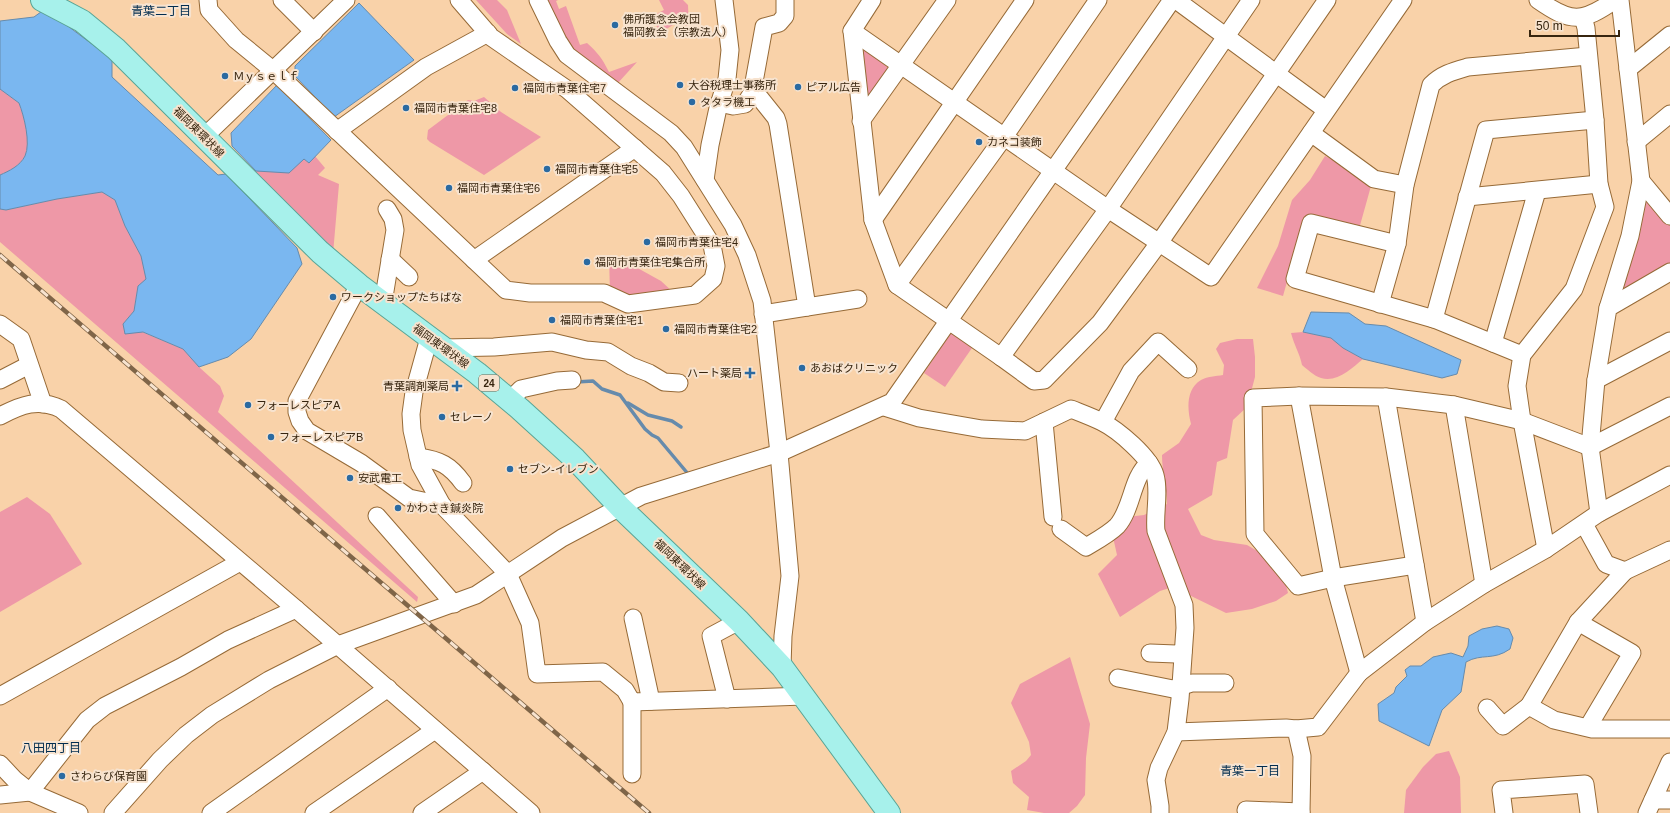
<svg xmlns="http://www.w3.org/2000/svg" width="1670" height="813" viewBox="0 0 1670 813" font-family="Arial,'Noto Sans JP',sans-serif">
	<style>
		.green { fill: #ee98a7 }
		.water { fill: #7ab7f0; stroke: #668bac }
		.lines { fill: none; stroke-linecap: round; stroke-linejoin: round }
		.stream { stroke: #668bac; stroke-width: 3.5 }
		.minor-casing { stroke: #966a37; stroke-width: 19 }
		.major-casing { stroke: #59a495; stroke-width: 24 }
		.minor { stroke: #fff; stroke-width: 17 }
		.major { stroke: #a7f1eb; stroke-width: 22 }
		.rail-casing { stroke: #7f6548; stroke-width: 4.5 }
		.rail { stroke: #f7e3cf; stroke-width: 3; stroke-dasharray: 9; stroke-linecap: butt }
		.poi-dot { fill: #2b6aa1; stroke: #f7e3cf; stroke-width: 1.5 }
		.labels { text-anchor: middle; stroke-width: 4; stroke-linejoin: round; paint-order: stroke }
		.shield { fill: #f7e3cf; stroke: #715e49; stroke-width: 1 }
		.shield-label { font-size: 10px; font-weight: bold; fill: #37250f }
		.poi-label { font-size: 11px; fill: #37250f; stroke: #f7e3cf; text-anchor: start }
		.street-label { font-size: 11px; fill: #37250f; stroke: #f7e3cf }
		.neighbourhood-label { font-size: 12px; fill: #002c4f; stroke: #f7e3cf }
	</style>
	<rect width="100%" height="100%" fill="#f9d2a9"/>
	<!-- green -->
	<g class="green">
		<path d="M 476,0 L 497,0 L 507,10 L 521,44 L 507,34 Z"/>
		<path d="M 547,0 L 558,0 L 556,1 L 559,9 L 566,6 L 580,45 L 587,43 C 598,53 602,58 609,72 L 637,62 L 617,84 L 573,50 L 565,38 Z"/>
		<path d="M 659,0 L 683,0 L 688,5 L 689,29 L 681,20 L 660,33 L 652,16 L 664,10 Z"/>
		<path d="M 861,45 L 892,71 L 866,104 Z"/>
		<path d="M 0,89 L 19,103 C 24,116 31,143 25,156 C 20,166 9,171 0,175 Z"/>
		<path d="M 484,97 L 501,112 L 541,137 L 484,175 L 430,142 L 427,139 L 428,130 L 468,100 L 474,101 Z"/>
		<path d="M 315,156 L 325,168 L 318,175 L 339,184 L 333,254 L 253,177 L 254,169 L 256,171 L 304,159 L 309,163 Z"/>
		<path d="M 1325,156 L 1335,161 L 1371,186 L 1359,229 L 1305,218 L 1283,296 L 1257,288 L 1278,246 L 1292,200 L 1310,180 Z"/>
		<path d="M 102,192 L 115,200 L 125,226 L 141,256 L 147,279 L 138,286 L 134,311 L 123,324 L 183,349 L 199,367 L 220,386 L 224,396 L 218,412 L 418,597 L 417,602 L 0,242 L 0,209 L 6,210 L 57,199 Z"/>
		<path d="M 1644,192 L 1670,224 L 1670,268 L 1617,299 L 1631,253 L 1640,233 Z"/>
		<path d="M 609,255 L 614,255 L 661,281 L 674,293 L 629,299 L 610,294 Z"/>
		<path d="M 952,331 L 974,345 L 945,387 L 924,373 Z"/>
		<path d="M 1303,332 L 1331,338 L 1343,348 L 1363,359 C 1352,368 1337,383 1321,378 C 1314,376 1307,369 1302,365 C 1300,354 1294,345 1291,333 Z"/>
		<path d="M 1237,339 L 1253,339 L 1255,357 L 1255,377 L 1247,407 L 1233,420 L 1227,458 L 1217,462 L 1212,495 L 1188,509 L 1201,535 L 1214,540 L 1247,545 L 1266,556 L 1283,573 L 1288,593 L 1276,601 L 1252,609 L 1226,613 L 1189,595 L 1182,584 L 1160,591 L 1120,617 L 1098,574 L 1117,555 L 1113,537 L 1127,517 L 1144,515 L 1167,504 C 1167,488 1162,472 1162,455 L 1179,443 L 1191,424 C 1187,409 1186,389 1201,380 C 1206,377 1216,376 1223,375 L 1224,365 L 1216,349 L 1220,343 Z"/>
		<path d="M 27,497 L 50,514 L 82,564 L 0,612 L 0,512 Z"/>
		<path d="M 1070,657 L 1090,724 L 1086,758 L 1085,795 L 1077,806 L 1069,813 L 1044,813 L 1027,810 L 1029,797 L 1013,783 L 1011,771 L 1026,761 L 1031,755 L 1029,742 L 1011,703 L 1020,684 Z"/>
		<path d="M 1449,751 L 1460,777 L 1461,813 L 1404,813 L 1406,790 L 1423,767 L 1436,754 Z"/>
	</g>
	<!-- water -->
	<g class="water">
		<path d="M 359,3 L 414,60 L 334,117 L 295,76 L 295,66 Z"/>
		<path d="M 45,9 L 112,59 L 112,77 L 218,175 L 226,174 L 297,248 L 302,264 L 251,339 L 228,357 L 199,367 L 183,349 L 143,332 L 125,334 L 123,324 L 134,311 L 138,286 L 146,279 L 141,256 L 125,226 L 115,200 L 102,192 L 57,199 L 6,210 L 0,209 L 0,175 C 9,171 20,166 25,156 C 31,143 24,116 19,103 L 0,89 L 0,21 L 34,17 Z"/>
		<path d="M 277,85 L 331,140 L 309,163 L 304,159 L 289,173 L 256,171 L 232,146 L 231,133 Z"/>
		<path d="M 1311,312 L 1349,313 L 1365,324 L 1386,326 L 1461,360 L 1457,374 L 1442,378 L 1363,359 L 1343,348 L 1331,338 L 1303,332 Z"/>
		<path d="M 1497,626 L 1509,629 L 1513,638 L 1510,649 C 1493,661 1482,653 1466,662 L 1461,692 L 1442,710 L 1429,746 L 1379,721 L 1378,704 L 1394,693 L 1396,687 L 1407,676 L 1405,670 L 1410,666 L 1421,666 L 1433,657 L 1451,653 L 1463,657 L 1468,646 L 1469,636 L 1482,629 Z"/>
	</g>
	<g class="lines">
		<!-- stream -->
		<g class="stream">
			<path d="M 576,382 L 593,381 L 602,389 L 620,395 L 645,429 L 652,435 L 658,438 L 689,475"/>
			<path d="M 628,403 L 648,415 L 672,421 L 681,427"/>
		</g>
		<!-- minor casing -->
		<g class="minor-casing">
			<g id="minor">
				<path d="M 208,0 L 209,10 L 236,40 L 274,71 L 506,290 L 530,293 L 604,293 L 628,304 L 695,295 L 713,279 L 716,266 L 712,245 L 681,196 L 663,173 L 568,90 L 491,37 L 459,0"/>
				<path d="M 282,0 L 314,32"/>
				<path d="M 538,0 L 558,41 L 567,55 L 671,133 L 684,147 L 733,225 L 747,255 L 762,301 L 779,453 L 790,576 L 783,636 L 782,667"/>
				<path d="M 872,0 L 852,31 L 873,220 L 897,285 L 1001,357 L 1034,381 L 1044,380 L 1100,323 L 1159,243 L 1327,0"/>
				<path d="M 1176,0 L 1326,110"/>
				<path d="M 1538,0 C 1571,23 1582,23 1615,0"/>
				<path d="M 852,31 L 1108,209 L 1211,277 L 1403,0"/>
				<path d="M 1628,69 L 1670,35"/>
				<path d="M 750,97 L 760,98 L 776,118 L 778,124 L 807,307 L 763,314"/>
				<path d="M 719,103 L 733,106 L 745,104 L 752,93 L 764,27 L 779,23 L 785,16 L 785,0"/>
				<path d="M 861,121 L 947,0"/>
				<path d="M 337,131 L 426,67 L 488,33"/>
				<path d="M 1311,133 L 1374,179 L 1405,185"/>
				<path d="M 204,137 L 346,0"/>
				<path d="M 1636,142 L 1670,114"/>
				<path d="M 705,180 L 710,145 L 718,108 L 727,79 L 730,50 L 724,0"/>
				<path d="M 1641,181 L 1670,216"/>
				<path d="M 1467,197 L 1599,184"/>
				<path d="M 873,220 L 1025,0"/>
				<path d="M 1397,244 L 1311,223 L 1295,279 L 1434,319 L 1522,355"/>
				<path d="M 390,259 L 409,277"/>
				<path d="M 474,260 L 635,148"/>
				<path d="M 359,285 L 297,401 L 297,412 L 300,421 L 307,431 L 361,463 L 409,498 L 442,505"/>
				<path d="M 897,285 L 1004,137 L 1098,0"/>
				<path d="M 383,303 L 395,230 L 393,219 L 387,209"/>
				<path d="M 1380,304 L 1397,244 L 1405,185 L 1431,85 C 1442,74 1454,71 1468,67 L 1588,56"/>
				<path d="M 807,307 L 858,299"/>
				<path d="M 1608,308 L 1630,236 L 1641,181 L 1620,0"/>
				<path d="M 1434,319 L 1486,130 L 1595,120"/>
				<path d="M 0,324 L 21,339 L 43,404"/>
				<path d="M 429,338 L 414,392 L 411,414 L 412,430 L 420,465 L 442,505 L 508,574 L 530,623 L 537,674 L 603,672 L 625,690 L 632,702 L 804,696"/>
				<path d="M 1493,343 L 1537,191"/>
				<path d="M 443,348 L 494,347 L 552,342 L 586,350 L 608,352 L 631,366 L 649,373 L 664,382 L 679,383"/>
				<path d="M 1001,357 L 1108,209 L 1251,0"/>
				<path d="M 0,380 L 29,365"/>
				<path d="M 1596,380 L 1670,341"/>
				<path d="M 1299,396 L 1253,398 L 1255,534 L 1298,586 L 1333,578 L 1415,565"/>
				<path d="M 1386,397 L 1425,622"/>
				<path d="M 510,400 L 521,389 L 557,381 L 572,380"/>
				<path d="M 1454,405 L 1484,584"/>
				<path d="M 1670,406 L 1590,447 L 1522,421 L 1454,405 L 1386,397 L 1299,396 L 1333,578 L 1359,673 L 1425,622 L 1484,584 L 1546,549 L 1599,513 L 1670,475"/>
				<path d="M 884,407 L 919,418 L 959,425 L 982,429 L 1025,431 L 1071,409 C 1081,413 1092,417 1102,422 C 1118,430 1150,457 1155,475 C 1160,492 1154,513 1156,531 L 1184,605 L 1185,628 L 1180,699 L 1176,732 L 1159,768 L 1156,780 L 1160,806 L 1160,813"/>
				<path d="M 0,416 C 21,405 38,398 61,409 L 296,609 L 531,813"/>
				<path d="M 1044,422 L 1053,517"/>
				<path d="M 1103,422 L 1131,371 L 1158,342 L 1188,369"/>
				<path d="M 418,457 C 440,460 450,465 463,483"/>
				<path d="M 1599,513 L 1590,447 L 1596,380 L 1608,308 L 1670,272"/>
				<path d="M 377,516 L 454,604"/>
				<path d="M 1584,524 L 1606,564 L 1625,571 L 1578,622 L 1529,706 L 1554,720 L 1592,729 L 1670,729"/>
				<path d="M 1061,529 L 1086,547 C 1096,541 1109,534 1117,526 C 1133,508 1131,478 1149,463"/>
				<path d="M 1546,549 L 1522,421 L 1517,386 L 1522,355 L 1574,289 L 1605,207 L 1599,184 L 1595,120 L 1586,28 L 1583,17"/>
				<path d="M 1625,571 L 1670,550"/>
				<path d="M 633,618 L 651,701"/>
				<path d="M 1578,622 L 1632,653 L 1588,727"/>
				<path d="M 1150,653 L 1176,654 L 1183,652"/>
				<path d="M 1118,678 L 1173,689 L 1192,683 L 1225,683"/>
				<path d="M 0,696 L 240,562"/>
				<path d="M 727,699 L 711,636 L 739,621"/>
				<path d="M 1487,708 L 1503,726 L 1529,706"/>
				<path d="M 1296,729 L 1318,727 L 1359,673"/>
				<path d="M 1176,732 L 1286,728 L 1296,729 L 1302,756 L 1301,813"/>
				<path d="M 0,764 L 15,780 L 30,792 L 79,813"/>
				<path d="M 632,774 L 632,702"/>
				<path d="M 0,795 L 30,792 L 87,720 L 105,706 L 181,667 L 228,640 L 296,609"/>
				<path d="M 1653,800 L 1670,800"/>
				<path d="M 1246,810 L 1301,812"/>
				<path d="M 113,813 L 160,760 L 186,735 L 212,715 L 269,680 L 338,645 L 476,595 L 562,538 L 641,496 L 779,453 L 892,402 L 1172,0"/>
				<path d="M 211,813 L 388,688"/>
				<path d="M 314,813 L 435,730"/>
				<path d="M 422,813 L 483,771"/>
				<path d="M 1504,813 L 1501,790 L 1585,784 L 1589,813"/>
				<path d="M 1647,813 L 1670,762"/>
			</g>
		</g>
		<!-- major casing -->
		<g class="major-casing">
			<path id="major" d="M 42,0 L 82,21 L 116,49 L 320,252 L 359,285 L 477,373 L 520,409 L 575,459 L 621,508 L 739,621 L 782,667 L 889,813"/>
		</g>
		<!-- minor -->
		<use href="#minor" class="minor"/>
		<!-- major -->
		<use href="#major" class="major"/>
		<!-- rail casing -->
		<g class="rail-casing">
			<path id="rail" d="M 0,255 L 649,813"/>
		</g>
		<!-- rail -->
		<use href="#rail" class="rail"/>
	</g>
	<!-- markers -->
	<g class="poi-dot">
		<circle cx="615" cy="25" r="4"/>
		<circle cx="225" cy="76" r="4"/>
		<circle cx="680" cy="85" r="4"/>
		<circle cx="798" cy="87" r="4"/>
		<circle cx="515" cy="88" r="4"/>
		<circle cx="692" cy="102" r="4"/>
		<circle cx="406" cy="108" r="4"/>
		<circle cx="979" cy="142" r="4"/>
		<circle cx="547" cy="169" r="4"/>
		<circle cx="449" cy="188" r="4"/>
		<circle cx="647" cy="242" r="4"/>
		<circle cx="587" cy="262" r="4"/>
		<circle cx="333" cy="297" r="4"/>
		<circle cx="552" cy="320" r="4"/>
		<circle cx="666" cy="329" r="4"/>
		<circle cx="802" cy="368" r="4"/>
		<path d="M748 367h4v4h4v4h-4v4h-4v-4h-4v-4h4z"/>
		<path d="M455 380h4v4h4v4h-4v4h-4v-4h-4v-4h4z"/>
		<circle cx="248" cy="405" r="4"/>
		<circle cx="442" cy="417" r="4"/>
		<circle cx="271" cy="437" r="4"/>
		<circle cx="510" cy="469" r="4"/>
		<circle cx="350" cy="478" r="4"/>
		<circle cx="398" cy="508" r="4"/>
		<circle cx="62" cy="776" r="4"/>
	</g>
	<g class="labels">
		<!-- shield labels -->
		<rect class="shield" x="479" y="375" width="20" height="16" rx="3"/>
		<g class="shield-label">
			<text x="489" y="387">24</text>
		</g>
		<!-- poi labels -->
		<g class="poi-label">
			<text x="623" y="23">佛所護念会教団<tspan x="623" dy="13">福岡教会（宗教法人）</tspan></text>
			<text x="233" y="80">Ｍｙｓｅｌｆ</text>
			<text x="688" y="89">大谷税理士事務所</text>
			<text x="806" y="91">ピアル広告</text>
			<text x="523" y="92">福岡市青葉住宅7</text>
			<text x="700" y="106">タタラ機工</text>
			<text x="414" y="112">福岡市青葉住宅8</text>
			<text x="987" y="146">カネコ装飾</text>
			<text x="555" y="173">福岡市青葉住宅5</text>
			<text x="457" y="192">福岡市青葉住宅6</text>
			<text x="655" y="246">福岡市青葉住宅4</text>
			<text x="595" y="266">福岡市青葉住宅集合所</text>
			<text x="341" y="301">ワークショップたちばな</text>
			<text x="560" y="324">福岡市青葉住宅1</text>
			<text x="674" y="333">福岡市青葉住宅2</text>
			<text x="810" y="372">あおばクリニック</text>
			<text x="742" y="377" text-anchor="end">ハート薬局</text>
			<text x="449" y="390" text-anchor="end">青葉調剤薬局</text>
			<text x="256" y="409">フォーレスピアA</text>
			<text x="450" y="421">セレーノ</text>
			<text x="279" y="441">フォーレスピアB</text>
			<text x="518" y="473">セブン-イレブン</text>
			<text x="358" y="482">安武電工</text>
			<text x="406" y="512">かわさき鍼炎院</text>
			<text x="70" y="780">さわらび保育園</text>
		</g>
		<!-- street labels -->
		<g class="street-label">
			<text transform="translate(199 132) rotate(45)" y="4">福岡東環状線</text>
			<text transform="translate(441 346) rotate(36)" y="4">福岡東環状線</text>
			<text transform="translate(680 564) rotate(44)" y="4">福岡東環状線</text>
		</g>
		<!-- neighbourhood labels -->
		<g class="neighbourhood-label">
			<text x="161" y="15">青葉二丁目</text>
			<text x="51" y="752">八田四丁目</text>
			<text x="1250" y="775">青葉一丁目</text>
		</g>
	</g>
	<!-- scale -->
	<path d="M1530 30v6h89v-6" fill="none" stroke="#37250f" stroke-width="2"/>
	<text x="1536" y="30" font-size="12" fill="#37250f" stroke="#f7e3cf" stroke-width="3" paint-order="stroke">50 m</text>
</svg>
